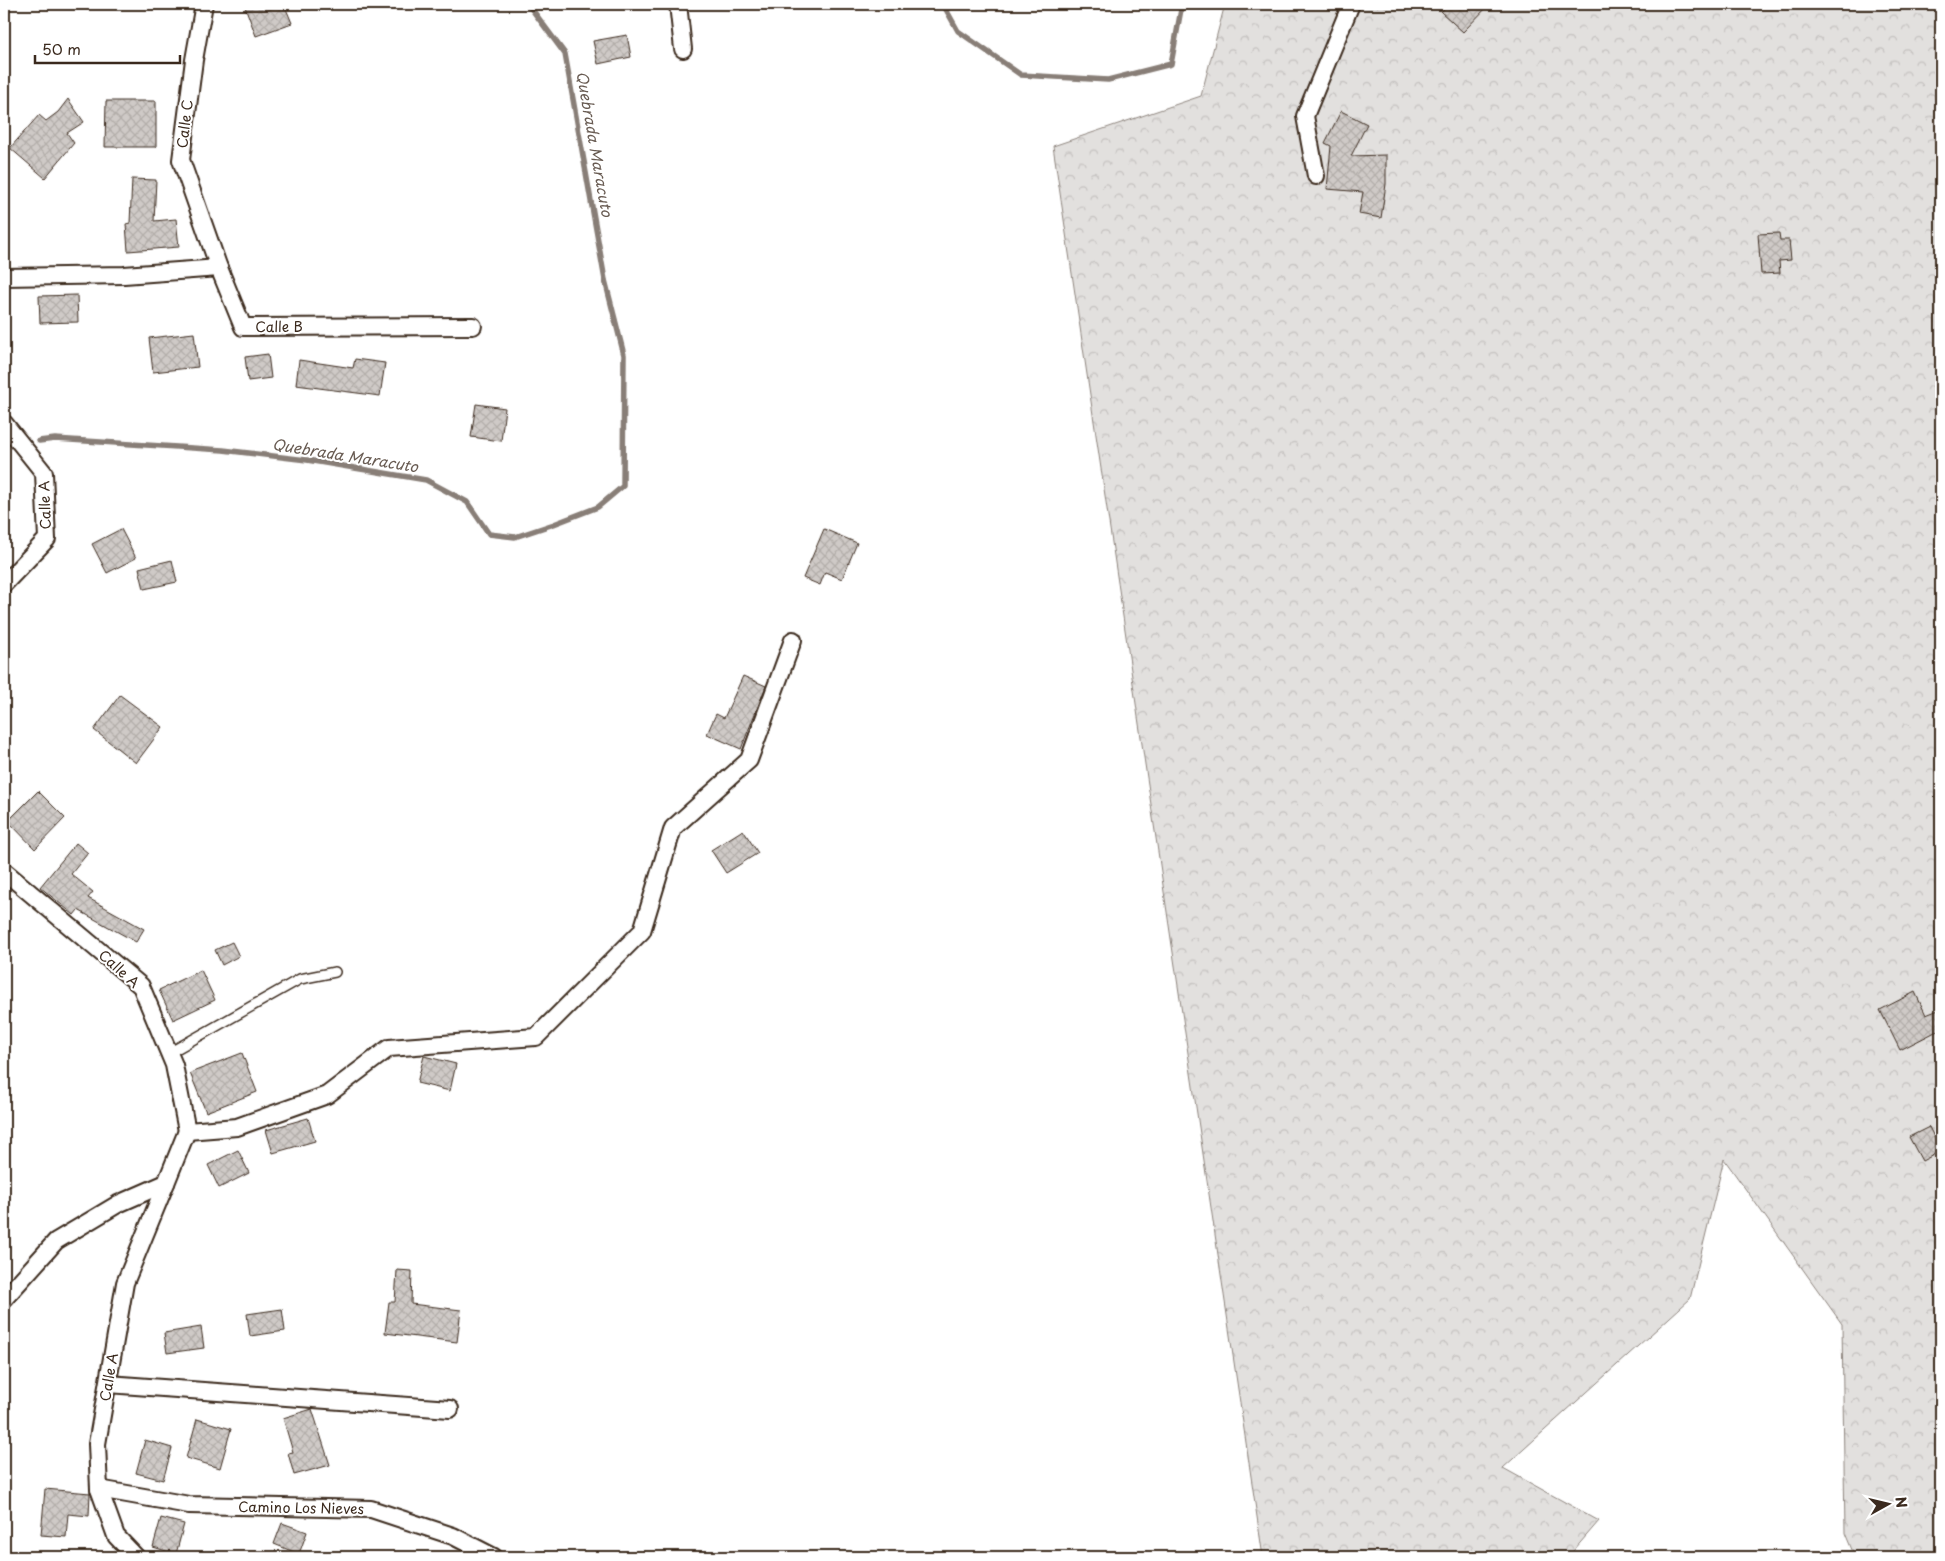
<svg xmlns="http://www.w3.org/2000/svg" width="1945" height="1561" viewBox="0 0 1945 1561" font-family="'Playpen Sans',sans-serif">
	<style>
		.forest { fill: url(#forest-crowns); stroke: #8e857e }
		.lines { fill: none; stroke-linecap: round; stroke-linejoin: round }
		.stream { stroke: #887e77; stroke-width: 5.5 }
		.building { fill: url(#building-cross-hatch); stroke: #3b2a1e }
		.service-casing { stroke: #3b2a1e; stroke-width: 12 }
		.minor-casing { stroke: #3b2a1e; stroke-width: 20 }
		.service { stroke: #fff; stroke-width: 9 }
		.minor { stroke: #fff; stroke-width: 16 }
		.labels { text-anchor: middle; stroke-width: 4; stroke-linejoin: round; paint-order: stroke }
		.street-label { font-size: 14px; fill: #3b2a1e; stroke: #fff }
		.water-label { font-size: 15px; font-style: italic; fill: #685b52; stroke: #fff }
	</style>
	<defs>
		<pattern id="forest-crowns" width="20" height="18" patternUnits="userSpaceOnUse" patternTransform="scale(1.25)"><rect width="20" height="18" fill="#e2e0de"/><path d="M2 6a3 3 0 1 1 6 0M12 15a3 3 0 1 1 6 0" fill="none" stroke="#c3c0be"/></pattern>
		<pattern id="building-cross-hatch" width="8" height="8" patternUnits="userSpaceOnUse" patternTransform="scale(1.25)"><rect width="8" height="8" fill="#cfcac7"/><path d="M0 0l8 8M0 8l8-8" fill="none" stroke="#b3aeaa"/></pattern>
	</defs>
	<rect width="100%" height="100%" fill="#fff"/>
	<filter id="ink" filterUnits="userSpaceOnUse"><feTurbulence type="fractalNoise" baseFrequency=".02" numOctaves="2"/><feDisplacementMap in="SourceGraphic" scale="10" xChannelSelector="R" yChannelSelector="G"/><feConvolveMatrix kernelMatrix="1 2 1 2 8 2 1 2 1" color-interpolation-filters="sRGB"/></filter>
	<g filter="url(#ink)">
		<!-- forest -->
		<path class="forest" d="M 1225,4 L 1941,4 L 1941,1557 L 1855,1557 L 1845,1533 L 1842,1324 L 1724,1159 L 1690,1299 L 1503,1468 L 1599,1521 L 1568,1557 L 1263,1557 L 1053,146 L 1201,96 Z"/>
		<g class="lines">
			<!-- stream -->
			<g class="stream">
				<path d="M 943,4 L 958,31 L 1021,75 L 1108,80 L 1171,64 L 1182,4"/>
				<path d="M 39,441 L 55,439 L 223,450 L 307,460 L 426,480 L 467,502 L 489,534 L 515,537 L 554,524 L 598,507 L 623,486 L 624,355 L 605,280 L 565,54 L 528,4"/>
			</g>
		</g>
		<!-- building -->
		<g class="building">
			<path d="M 244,4 L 284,4 L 292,23 L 256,36 Z"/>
			<path d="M 1449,4 L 1490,4 L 1463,32 L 1441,12 Z"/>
			<path d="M 627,35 L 631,57 L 598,64 L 593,41 Z"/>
			<path d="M 68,99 L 84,122 L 67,133 L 74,143 L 45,178 L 10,148 L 39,115 L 46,121 L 58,112 Z"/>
			<path d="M 106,101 L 156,101 L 156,147 L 105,147 Z"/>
			<path d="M 1341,111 L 1367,124 L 1351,156 L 1386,155 L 1386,184 L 1381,218 L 1359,214 L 1363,192 L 1327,189 L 1331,146 L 1325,143 Z"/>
			<path d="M 132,179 L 156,180 L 154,221 L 176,219 L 179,247 L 128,251 L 126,224 L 130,223 Z"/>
			<path d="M 1779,233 L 1780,240 L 1789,240 L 1791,260 L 1779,261 L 1780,273 L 1761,274 L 1758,234 Z"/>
			<path d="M 77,295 L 78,322 L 40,323 L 39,296 Z"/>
			<path d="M 194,333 L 198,367 L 153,372 L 149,338 Z"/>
			<path d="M 268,354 L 271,378 L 248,381 L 245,357 Z"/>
			<path d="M 355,359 L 385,363 L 380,396 L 296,385 L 299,360 L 353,368 Z"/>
			<path d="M 476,404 L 505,408 L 501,441 L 471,437 Z"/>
			<path d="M 121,529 L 136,558 L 107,573 L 92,544 Z"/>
			<path d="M 824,529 L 857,543 L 842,579 L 825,572 L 820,585 L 803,578 Z"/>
			<path d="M 172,560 L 177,582 L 144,589 L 139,568 Z"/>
			<path d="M 743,676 L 766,686 L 741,749 L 707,734 L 716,714 L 724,718 Z"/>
			<path d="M 120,695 L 163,727 L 136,763 L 94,730 Z"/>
			<path d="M 38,791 L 65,818 L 35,849 L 8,821 Z"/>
			<path d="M 743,830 L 758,853 L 726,873 L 711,850 Z"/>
			<path d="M 76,843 L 88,853 L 71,874 L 93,892 L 88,898 L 144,929 L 136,942 L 78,910 L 74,915 L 40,887 Z"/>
			<path d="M 232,942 L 239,956 L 222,965 L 215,950 Z"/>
			<path d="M 201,970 L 215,1000 L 173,1020 L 159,990 Z"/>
			<path d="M 1915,992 L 1926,1015 L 1941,1009 L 1941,1029 L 1900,1050 L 1880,1010 Z"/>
			<path d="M 242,1053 L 257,1092 L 206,1112 L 190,1073 Z"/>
			<path d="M 424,1056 L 456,1064 L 450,1091 L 417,1083 Z"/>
			<path d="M 308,1118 L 315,1141 L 273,1153 L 266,1130 Z"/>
			<path d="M 1929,1127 L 1941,1151 L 1922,1161 L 1909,1137 Z"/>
			<path d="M 238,1150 L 249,1173 L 219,1188 L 208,1165 Z"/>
			<path d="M 397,1270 L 412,1271 L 411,1304 L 461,1310 L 457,1342 L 385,1333 L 389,1302 L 395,1302 Z"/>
			<path d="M 282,1309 L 285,1331 L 250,1336 L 247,1314 Z"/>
			<path d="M 201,1327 L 204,1348 L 167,1353 L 164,1333 Z"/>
			<path d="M 312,1409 L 330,1465 L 294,1475 L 288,1453 L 293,1452 L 283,1418 Z"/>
			<path d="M 197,1419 L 231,1429 L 220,1468 L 186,1458 Z"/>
			<path d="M 145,1440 L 172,1448 L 163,1480 L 136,1473 Z"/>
			<path d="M 45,1489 L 90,1493 L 89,1516 L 68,1514 L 66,1537 L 41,1535 Z"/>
			<path d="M 161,1518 L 184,1524 L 176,1554 L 153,1547 Z"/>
			<path d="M 282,1523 L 307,1532 L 299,1554 L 274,1544 Z"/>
		</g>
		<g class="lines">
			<!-- service casing -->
			<g class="service-casing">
				<path id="service" d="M 169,1053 L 300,979 L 335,972"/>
			</g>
			<!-- minor casing -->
			<g class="minor-casing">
				<g id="minor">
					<path d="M 204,4 L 194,60 L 181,160 L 219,268"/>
					<path d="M 678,4 L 683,49"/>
					<path d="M 1316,176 L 1305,116 L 1351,4"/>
					<path d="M 4,277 L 124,275 L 219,268 L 243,327 L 473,326"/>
					<path d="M 4,423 L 44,473 L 47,539 L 4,584"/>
					<path d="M 4,871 L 141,986 L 174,1065 L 187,1131"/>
					<path d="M 187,1131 L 237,1127 L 327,1095 L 389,1048 L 536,1037 L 642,931 L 673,828 L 749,760 L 793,640"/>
					<path d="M 4,1299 L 56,1241 L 118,1204 L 166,1183 L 187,1131"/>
					<path d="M 108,1384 L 450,1409"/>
					<path d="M 99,1489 L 189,1505 L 371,1509 L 453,1536 L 494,1557"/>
					<path d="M 136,1557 L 116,1536 L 99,1489 L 97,1444 L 125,1283 L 166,1183"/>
				</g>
			</g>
			<!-- service -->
			<use href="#service" class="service"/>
			<!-- minor -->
			<use href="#minor" class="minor"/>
		</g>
	</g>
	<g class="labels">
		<!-- street labels -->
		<g class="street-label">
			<text transform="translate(185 124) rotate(-83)" y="5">Calle C</text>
			<text x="279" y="332">Calle B</text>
			<text transform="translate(45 505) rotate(-92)" y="5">Calle A</text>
			<text transform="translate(119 969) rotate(42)" y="5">Calle A</text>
			<text transform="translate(109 1377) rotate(-80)" y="5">Calle A</text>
			<text transform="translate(301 1508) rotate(1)" y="5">Camino Los Nieves</text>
		</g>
		<!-- water labels -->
		<g class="water-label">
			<text transform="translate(594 144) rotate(80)" y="5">Quebrada Maracuto</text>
			<text transform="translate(345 456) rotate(9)" y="5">Quebrada Maracuto</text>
		</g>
	</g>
	<!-- margin -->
	<rect width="1945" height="1561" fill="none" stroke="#fff" stroke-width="20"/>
	<rect x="10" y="10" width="1925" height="1541" fill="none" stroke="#3b2a1e" stroke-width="2" filter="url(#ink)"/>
	<!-- north arrow -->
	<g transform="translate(1888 1504) rotate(82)" stroke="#ffffff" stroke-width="4" paint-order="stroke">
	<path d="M0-4L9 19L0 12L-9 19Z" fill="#3b2a1e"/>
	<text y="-8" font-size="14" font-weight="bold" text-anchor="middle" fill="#3b2a1e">N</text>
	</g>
	<!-- scale -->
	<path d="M35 55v8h145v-8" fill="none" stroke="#3b2a1e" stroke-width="2.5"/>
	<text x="42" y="55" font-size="15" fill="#3b2a1e" stroke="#ffffff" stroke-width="4" paint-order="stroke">50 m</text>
</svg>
